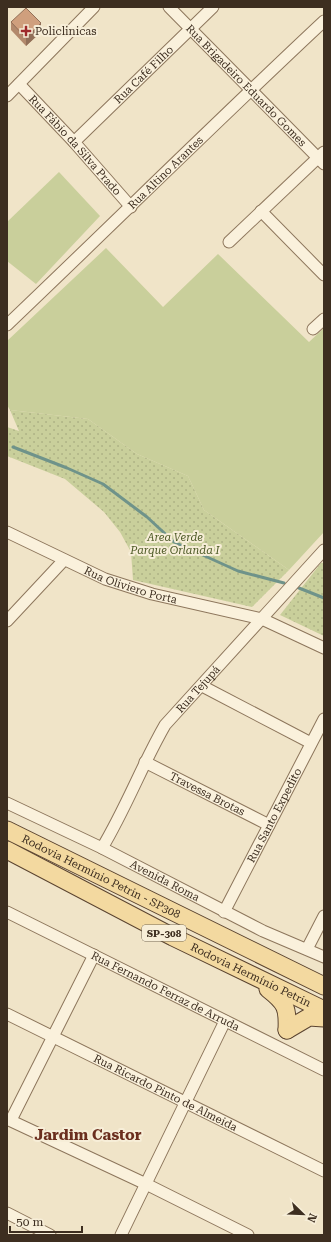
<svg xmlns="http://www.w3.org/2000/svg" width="331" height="1242" viewBox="0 0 331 1242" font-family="'Roboto Serif',serif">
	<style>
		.green { fill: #c9cf9b }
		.park { fill: url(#park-dots) }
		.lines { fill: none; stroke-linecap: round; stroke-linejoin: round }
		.stream { stroke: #6f938a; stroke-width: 3 }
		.minor-casing { stroke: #8d765c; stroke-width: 13 }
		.primary-casing { stroke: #5b4430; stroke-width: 19 }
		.minor { stroke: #faf1dc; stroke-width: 11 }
		.primary { stroke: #f3d9a0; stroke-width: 17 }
		.wall { fill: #b2896c }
		.shaded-wall { fill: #916f58 }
		.building { fill: #cf9f7d; stroke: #916f58 }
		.poi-dot { fill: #9e2a2b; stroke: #f7eed8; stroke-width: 1.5 }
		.labels { text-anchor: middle; stroke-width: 4; stroke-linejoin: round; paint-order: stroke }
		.shield { fill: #f7eed8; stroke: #756857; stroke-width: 1 }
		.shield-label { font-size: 10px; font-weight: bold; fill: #3d2e20 }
		.poi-label { font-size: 11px; fill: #3d2e20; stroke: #f7eed8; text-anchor: start }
		.street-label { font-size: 11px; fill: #3d2e20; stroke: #f7eed8 }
		.park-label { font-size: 11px; font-style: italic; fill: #4d5a26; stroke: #f7eed8 }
		.district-label { font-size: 15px; font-weight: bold; fill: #6b2e1e; stroke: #f7eed8 }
	</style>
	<defs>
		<pattern id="park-dots" width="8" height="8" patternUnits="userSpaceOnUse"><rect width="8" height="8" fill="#c9cf9b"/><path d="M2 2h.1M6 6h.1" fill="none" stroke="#aeb285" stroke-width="1.8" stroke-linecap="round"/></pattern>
	</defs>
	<rect width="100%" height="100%" fill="#f0e4c8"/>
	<!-- green -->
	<g class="green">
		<path d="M 59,172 L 100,216 L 36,284 L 7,261 L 7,222 Z"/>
		<path d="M 106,248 L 163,307 L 218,254 L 309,342 L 324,328 L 324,532 L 289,570 L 204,510 L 188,476 L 137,454 L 88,419 L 10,410 L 7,405 L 7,341 Z"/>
	</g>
	<!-- park -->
	<g class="park">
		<path d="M 10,410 L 88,419 L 137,454 L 188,476 L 204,510 L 289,570 L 252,607 L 133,580 L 131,552 L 120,532 L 104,512 L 65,479 L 7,456 L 7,427 L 19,431 Z"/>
		<path d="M 321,563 L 324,563 L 324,636 L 280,615 Z"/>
	</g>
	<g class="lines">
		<!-- stream -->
		<g class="stream">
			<path d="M 13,447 L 67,468 L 103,484 L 147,517 L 174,542 L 238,571 L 284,583"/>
			<path d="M 294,586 L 324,598"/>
		</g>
		<!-- minor casing -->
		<g class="minor-casing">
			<g id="minor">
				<path id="s1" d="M 169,7 L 324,164"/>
				<path id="s2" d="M 19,84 L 74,142 L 131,207"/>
				<path d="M 7,96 L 94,7"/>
				<path id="s3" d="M 74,142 L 213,7"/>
				<path d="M 261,211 L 324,275"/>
				<path d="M 229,242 L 324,152"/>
				<path id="s4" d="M 7,325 C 113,224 217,121 324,21"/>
				<path d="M 313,329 L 324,319"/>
				<path id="s5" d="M 7,532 L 105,579 L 152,594 L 262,619 L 324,648"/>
				<path d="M 7,621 L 64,560"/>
				<path d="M 202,686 L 311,743"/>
				<path id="s6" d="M 145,762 L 269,825"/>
				<path id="s7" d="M 7,803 L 102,848 L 263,931 L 324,957"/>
				<path id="s8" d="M 102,848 C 126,808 142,765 165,725 L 324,550"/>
				<path id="s9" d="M 7,912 L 324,1070"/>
				<path id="s10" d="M 224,912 L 324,719"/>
				<path d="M 307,949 L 324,916"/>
				<path id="s11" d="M 7,1014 L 324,1171"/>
				<path d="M 7,1119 L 146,1184 L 248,1235"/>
				<path d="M 11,1120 L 94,955"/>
				<path d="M 7,1213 L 50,1235"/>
				<path d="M 121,1235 L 225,1021"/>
			</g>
		</g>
		<!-- primary casing -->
		<g class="primary-casing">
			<g id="primary">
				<path id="s12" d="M 7,830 L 324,986"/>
				<path id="s13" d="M 7,850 L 173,937 L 324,1010"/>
				<path d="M 268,989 C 286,1003 288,1008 287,1030"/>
				<path d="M 287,1030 L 309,1017 L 324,1018"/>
			</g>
		</g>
		<!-- minor -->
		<use href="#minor" class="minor"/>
		<!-- primary -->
		<use href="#primary" class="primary"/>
	</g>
	<!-- wall -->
	<path class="wall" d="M 11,22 L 41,32 L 26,46 L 11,30 Z"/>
	<!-- shaded-wall -->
	<path class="shaded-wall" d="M 41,23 L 41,32 L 26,46 L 26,38 Z"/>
	<!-- building -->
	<path class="building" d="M 26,8 L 41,23 L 26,38 L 11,22 Z"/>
	<!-- markers -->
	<path class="poi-dot" d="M24 25h4v4h4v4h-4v4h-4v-4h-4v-4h4z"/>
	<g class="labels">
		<!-- shield labels -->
		<rect class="shield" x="142" y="925" width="44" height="16" rx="3"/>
		<g class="shield-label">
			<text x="164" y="937">SP-308</text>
		</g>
		<!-- poi labels -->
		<g class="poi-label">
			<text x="35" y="35">Policlinicas</text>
		</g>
		<!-- street labels -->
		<g class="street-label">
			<text dy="4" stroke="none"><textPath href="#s3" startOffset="97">Rua Café Filho</textPath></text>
			<text dy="4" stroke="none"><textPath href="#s1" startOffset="110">Rua Brigadeiro Eduardo Gomes</textPath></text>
			<text dy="4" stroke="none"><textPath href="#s2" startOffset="83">Rua Fábio da Silva Prado</textPath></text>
			<text dy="4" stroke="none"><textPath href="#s4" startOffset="220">Rua Altino Arantes</textPath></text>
			<text dy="4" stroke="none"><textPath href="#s5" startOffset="135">Rua Oliviero Porta</textPath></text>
			<text dy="4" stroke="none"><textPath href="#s8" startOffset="187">Rua Tejupá</textPath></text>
			<text dy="4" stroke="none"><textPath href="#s6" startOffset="70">Travessa Brotas</textPath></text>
			<text dy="4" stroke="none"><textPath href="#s10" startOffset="109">Rua Santo Expedito</textPath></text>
			<text dy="4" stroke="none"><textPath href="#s12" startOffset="105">Rodovia Hermínio Petrin - SP308</textPath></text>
			<text dy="4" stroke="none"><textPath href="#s7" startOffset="176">Avenida Roma</textPath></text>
			<text dy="4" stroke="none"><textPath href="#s13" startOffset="274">Rodovia Hermínio Petrin</textPath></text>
			<text dy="4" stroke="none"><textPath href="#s9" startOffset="177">Rua Fernando Ferraz de Arruda</textPath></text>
			<text dy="4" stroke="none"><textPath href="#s11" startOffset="177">Rua Ricardo Pinto de Almeida</textPath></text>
		</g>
		<!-- park labels -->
		<g class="park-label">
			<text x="175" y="541">Area Verde<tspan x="175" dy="13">Parque Orlanda I</tspan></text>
		</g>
		<!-- district labels -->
		<g class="district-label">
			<text x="88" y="1140">Jardim Castor</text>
		</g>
	</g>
	<!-- border -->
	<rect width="331" height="1242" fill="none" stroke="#3d2e20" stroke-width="16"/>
	<!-- north arrow -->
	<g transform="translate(303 1214) rotate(113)" stroke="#f7eed8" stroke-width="3" paint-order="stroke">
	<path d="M0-3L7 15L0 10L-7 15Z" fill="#3d2e20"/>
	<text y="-6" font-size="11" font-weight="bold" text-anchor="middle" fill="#3d2e20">N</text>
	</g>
	<!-- scale -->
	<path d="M10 1226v6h72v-6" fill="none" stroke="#3d2e20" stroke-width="2"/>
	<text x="16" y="1226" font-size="12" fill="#3d2e20" stroke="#f7eed8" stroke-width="3" paint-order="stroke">50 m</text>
</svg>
